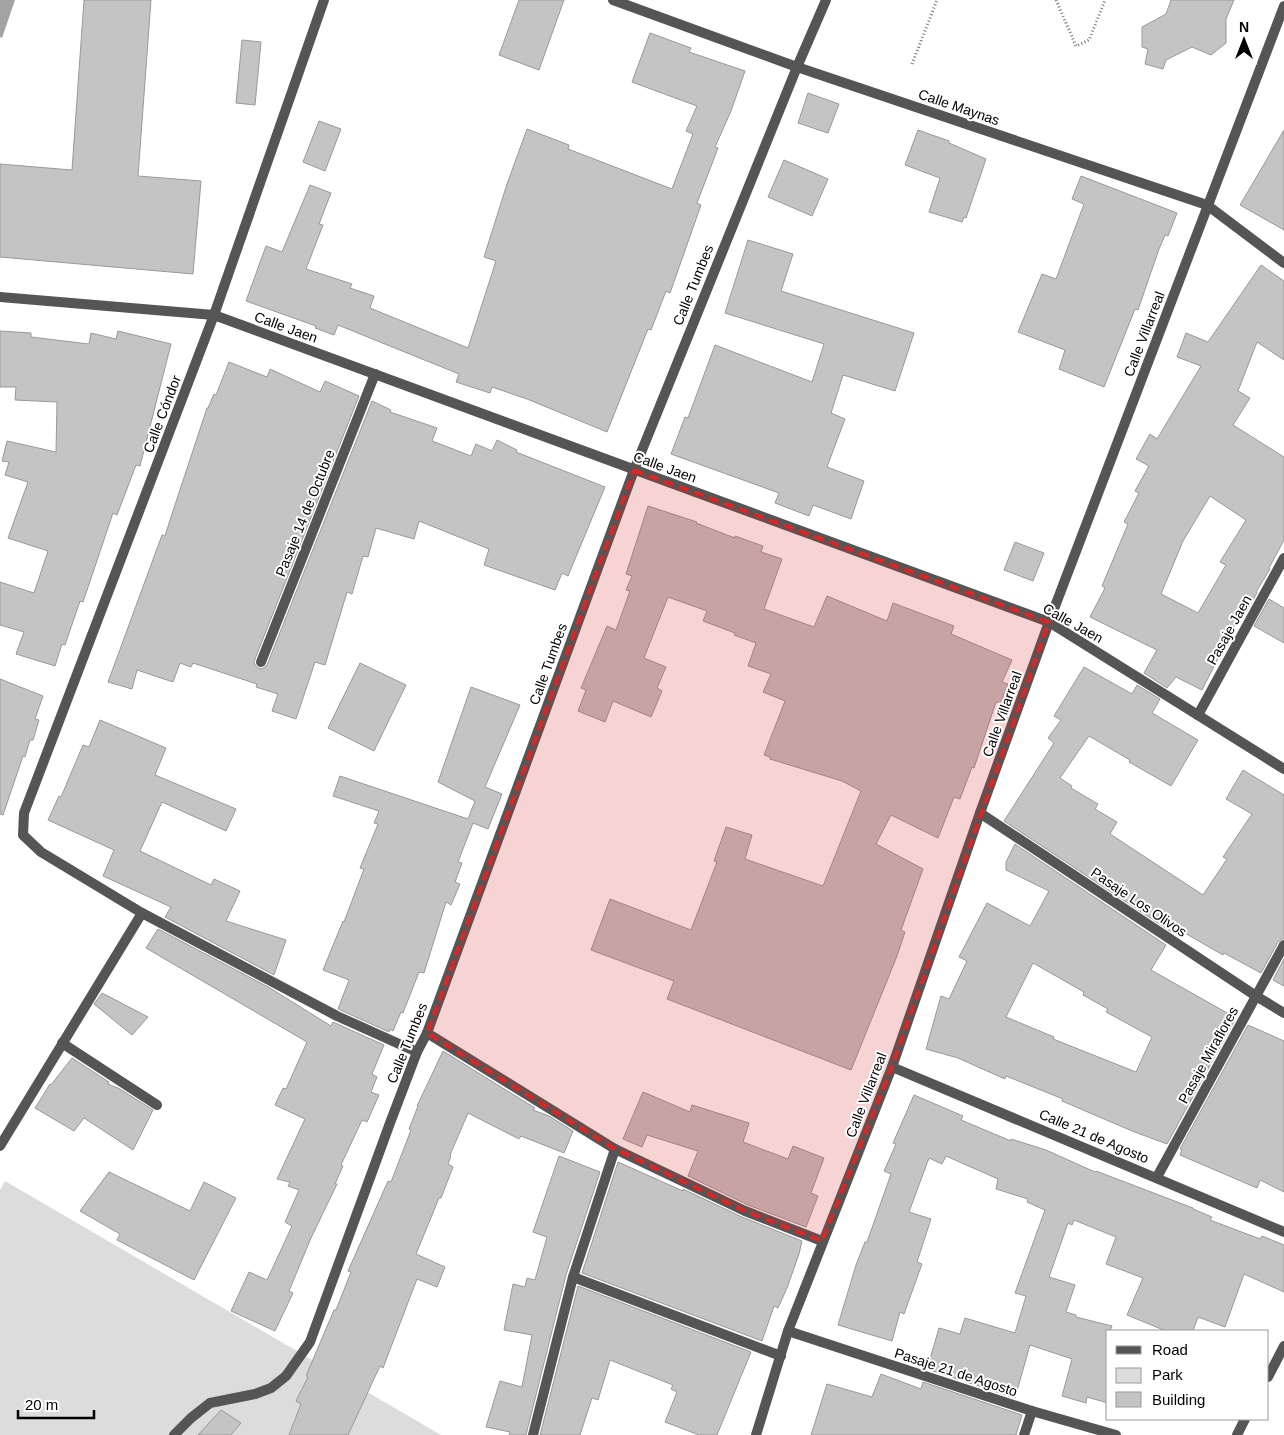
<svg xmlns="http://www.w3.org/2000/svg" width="1284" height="1435" viewBox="0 0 1284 1435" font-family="Arial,sans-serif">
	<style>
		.green { fill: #dcdcdc }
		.water { fill: #a3a3a3 }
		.building { fill: #c4c4c4; stroke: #999; fill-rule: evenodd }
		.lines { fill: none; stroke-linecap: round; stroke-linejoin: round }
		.path { stroke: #777; stroke-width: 3; stroke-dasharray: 1 2.5; stroke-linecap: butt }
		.service { stroke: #555; stroke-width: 10 }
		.minor { stroke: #555; stroke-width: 10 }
		.marked { fill: #d62828; fill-opacity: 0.2; stroke: #d62828; stroke-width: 4; stroke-dasharray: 10 6; stroke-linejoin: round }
		.labels { text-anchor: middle; stroke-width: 4; stroke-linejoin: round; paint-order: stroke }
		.street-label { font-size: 14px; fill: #000; stroke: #fff }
	</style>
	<rect width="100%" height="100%" fill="#fff"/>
	<!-- green -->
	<path class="green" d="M 5,1181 L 441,1435 L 0,1435 L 0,1190 Z"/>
	<!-- water -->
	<path class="water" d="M 0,0 L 15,0 L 2,38 L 0,37 Z"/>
	<!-- building -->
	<g class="building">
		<path d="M 84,0 L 151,0 L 138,176 L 201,181 L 193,274 L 0,257 L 0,164 L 72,170 Z"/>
		<path d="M 519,0 L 564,0 L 539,70 L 499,55 Z"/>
		<path d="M 1171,0 L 1234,0 L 1226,19 L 1226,43 L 1211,55 L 1192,47 L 1166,60 L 1163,69 L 1145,64 L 1148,49 L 1142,47 L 1142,27 L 1166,14 Z"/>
		<path d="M 650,33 L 691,48 L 689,52 L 745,71 L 731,111 L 715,147 L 718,148 L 697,203 L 701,205 L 670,293 L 666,291 L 651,330 L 648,329 L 607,432 L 527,399 L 492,387 L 490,393 L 456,382 L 459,374 L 338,325 L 334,335 L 315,328 L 316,326 L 246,301 L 266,246 L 282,252 L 310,185 L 331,193 L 319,224 L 323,225 L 306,269 L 352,284 L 350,288 L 374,296 L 370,308 L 468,348 L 496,261 L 484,257 L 507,184 L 527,129 L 569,145 L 568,149 L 672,189 L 693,134 L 686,131 L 697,106 L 632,82 Z"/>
		<path d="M 242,40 L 261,42 L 255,105 L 236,103 Z"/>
		<path d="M 808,93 L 839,104 L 828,133 L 798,123 Z"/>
		<path d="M 319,121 L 341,129 L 325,171 L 303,162 Z"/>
		<path d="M 918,130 L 949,141 L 949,143 L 986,159 L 966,218 L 964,217 L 962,222 L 929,212 L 940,178 L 905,165 Z"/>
		<path d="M 1284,130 L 1284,230 L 1240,205 Z"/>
		<path d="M 784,160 L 828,179 L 812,216 L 768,197 Z"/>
		<path d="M 1081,176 L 1177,213 L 1168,236 L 1165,235 L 1159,249 L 1138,310 L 1135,309 L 1104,387 L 1059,369 L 1065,350 L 1018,332 L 1042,274 L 1056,279 L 1084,204 L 1072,199 Z"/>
		<path d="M 748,240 L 793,254 L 781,291 L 914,333 L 895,391 L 843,375 L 831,413 L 845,419 L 827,467 L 864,481 L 851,519 L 813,505 L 809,516 L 775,503 L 779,493 L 671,454 L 685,417 L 688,418 L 715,345 L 812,382 L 824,344 L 725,313 Z"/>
		<path d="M 1261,265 L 1284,281 L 1284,360 L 1257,342 L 1238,391 L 1250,398 L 1233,425 L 1284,457 L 1284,540 L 1269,568 L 1270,569 L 1256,592 L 1257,593 L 1242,619 L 1239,617 L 1202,690 L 1176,677 L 1167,688 L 1144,673 L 1157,650 L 1090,617 L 1105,588 L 1102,586 L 1128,524 L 1124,522 L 1139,493 L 1135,491 L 1149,466 L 1136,459 L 1150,434 L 1157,439 L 1201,366 L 1177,357 L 1186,333 L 1208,342 ZM 1210,496 L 1246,520 L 1220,562 L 1226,565 L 1198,613 L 1161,594 L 1183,541 Z"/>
		<path d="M 0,331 L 31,333 L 31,337 L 89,344 L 91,333 L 116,339 L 118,331 L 171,344 L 140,466 L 136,465 L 117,515 L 113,513 L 83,602 L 80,601 L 65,645 L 62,644 L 55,666 L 16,654 L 24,632 L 0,625 L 0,582 L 34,593 L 48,551 L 8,538 L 28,482 L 5,475 L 9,462 L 2,461 L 7,441 L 56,452 L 57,402 L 15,400 L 16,387 L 0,387 Z"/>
		<path d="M 229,362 L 267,377 L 270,369 L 320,392 L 325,381 L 359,396 L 255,659 L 254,663 L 258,668 L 262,669 L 267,665 L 372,401 L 391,410 L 390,412 L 437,428 L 432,441 L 471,456 L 476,444 L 492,451 L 497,440 L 517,450 L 516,452 L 605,487 L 568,576 L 562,573 L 555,590 L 484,565 L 489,549 L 419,521 L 414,539 L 376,528 L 368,557 L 363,556 L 352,594 L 347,592 L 325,665 L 315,662 L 296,719 L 272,711 L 278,694 L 256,687 L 257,684 L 193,663 L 191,667 L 180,663 L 173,682 L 137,670 L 132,689 L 108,682 L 162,535 L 165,536 L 171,517 L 207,408 L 208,408 L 214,394 L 216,395 Z"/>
		<path d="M 648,506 L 697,522 L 696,523 L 735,538 L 735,536 L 763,546 L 761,552 L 782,559 L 764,609 L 814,627 L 827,596 L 887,621 L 893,603 L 954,626 L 951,634 L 1012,660 L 1002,682 L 1008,684 L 1001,703 L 996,702 L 974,768 L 972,767 L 960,799 L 954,797 L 938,838 L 891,815 L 876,844 L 923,869 L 901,930 L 905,932 L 897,956 L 851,1070 L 667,999 L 674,981 L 591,950 L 610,899 L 691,930 L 717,862 L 714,861 L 726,827 L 752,835 L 745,859 L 823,886 L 861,791 L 842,781 L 770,759 L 770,757 L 764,755 L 785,701 L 763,692 L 771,674 L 748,666 L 756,643 L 734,635 L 735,633 L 703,621 L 707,611 L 668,597 L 644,658 L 666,667 L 657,688 L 662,691 L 651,717 L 613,701 L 605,722 L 578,711 L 586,690 L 581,688 L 607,626 L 616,630 L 630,591 L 626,590 L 632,576 L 626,574 Z"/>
		<path d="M 1015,542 L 1044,553 L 1033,581 L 1004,570 Z"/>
		<path d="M 1269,599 L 1284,608 L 1284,643 L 1254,626 Z"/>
		<path d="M 360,663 L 406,685 L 374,751 L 328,728 Z"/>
		<path d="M 1084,667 L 1132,694 L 1137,685 L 1160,699 L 1152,713 L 1198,740 L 1171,786 L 1129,762 L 1130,760 L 1089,736 L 1060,778 L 1072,786 L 1071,788 L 1098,804 L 1095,809 L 1117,822 L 1110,834 L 1203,895 L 1227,859 L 1223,857 L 1252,814 L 1226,799 L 1243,770 L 1284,795 L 1284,938 L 1278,942 L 1261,973 L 1224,953 L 1223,955 L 1176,928 L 1173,933 L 1004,821 L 1054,743 L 1048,738 L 1061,720 L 1054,716 Z"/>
		<path d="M 0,679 L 43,696 L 35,719 L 39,720 L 33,740 L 30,740 L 25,757 L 23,756 L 3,815 L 0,814 Z"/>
		<path d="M 471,687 L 520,705 L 485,787 L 502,794 L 488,829 L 473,823 L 458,862 L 462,863 L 455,882 L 460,884 L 451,905 L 446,902 L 424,973 L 419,972 L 403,1013 L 401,1012 L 393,1031 L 390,1029 L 389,1032 L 338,1009 L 349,980 L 323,970 L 343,921 L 344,922 L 364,869 L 360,868 L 378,824 L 374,823 L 379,811 L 333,796 L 340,776 L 468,819 L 475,801 L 438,782 Z"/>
		<path d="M 100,720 L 166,748 L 155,775 L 236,809 L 226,831 L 162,802 L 140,851 L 211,885 L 214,879 L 240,891 L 226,921 L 286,940 L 274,975 L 165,917 L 171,907 L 103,876 L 114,850 L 48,820 L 59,796 L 61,797 L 83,745 L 89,747 Z"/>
		<path d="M 1015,844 L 1166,945 L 1151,970 L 1236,1018 L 1167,1144 L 1132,1131 L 1062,1101 L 1063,1099 L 1006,1076 L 1005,1079 L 958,1058 L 926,1049 L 941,996 L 949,999 L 967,961 L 959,957 L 987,903 L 1030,926 L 1049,891 L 1006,870 L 1006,862 ZM 1033,963 L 1084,992 L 1083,995 L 1108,1009 L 1106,1012 L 1152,1037 L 1136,1072 L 1053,1039 L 1054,1037 L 1006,1017 Z"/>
		<path d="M 158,929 L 270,988 L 331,1026 L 333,1022 L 384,1045 L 372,1074 L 377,1077 L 371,1092 L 379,1095 L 367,1122 L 362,1120 L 341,1165 L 343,1166 L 335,1184 L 337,1184 L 311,1238 L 289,1291 L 293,1293 L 275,1331 L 231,1311 L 249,1272 L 267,1280 L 292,1226 L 285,1222 L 299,1190 L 288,1186 L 290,1182 L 277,1179 L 305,1119 L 275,1105 L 283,1088 L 286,1089 L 307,1042 L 146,948 Z"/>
		<path d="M 1284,959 L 1284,986 L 1273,980 Z"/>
		<path d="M 102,993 L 148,1017 L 132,1035 L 94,1004 Z"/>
		<path d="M 1248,1025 L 1284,1041 L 1284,1192 L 1260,1180 L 1257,1188 L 1180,1155 L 1182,1150 L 1180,1149 Z"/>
		<path d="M 443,1051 L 535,1108 L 533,1110 L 549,1116 L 573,1131 L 564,1153 L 521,1136 L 519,1139 L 468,1113 L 450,1155 L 451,1156 L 448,1164 L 453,1167 L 441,1198 L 439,1198 L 416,1254 L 445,1267 L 437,1287 L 417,1279 L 383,1368 L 380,1366 L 348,1435 L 289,1435 L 301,1404 L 296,1401 L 308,1377 L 306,1376 L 334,1310 L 336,1310 L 351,1272 L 348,1271 L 388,1181 L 391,1182 L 411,1130 L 409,1129 L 418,1106 L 417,1106 Z"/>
		<path d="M 72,1058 L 109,1082 L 108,1084 L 120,1089 L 153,1110 L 133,1150 L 84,1118 L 74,1131 L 35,1108 L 50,1084 L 51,1085 Z"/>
		<path d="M 643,1092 L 690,1112 L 692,1105 L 749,1123 L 743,1142 L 788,1159 L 793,1146 L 824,1158 L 811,1193 L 818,1196 L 806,1227 L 748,1205 L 688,1176 L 698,1151 L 647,1135 L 642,1147 L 623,1139 Z"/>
		<path d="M 914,1095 L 963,1116 L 961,1120 L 1011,1141 L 1011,1139 L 1046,1150 L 1095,1172 L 1096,1171 L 1193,1208 L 1193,1209 L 1212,1217 L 1210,1220 L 1260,1239 L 1262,1236 L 1284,1245 L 1284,1292 L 1244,1274 L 1225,1327 L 1198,1317 L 1193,1331 L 1166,1331 L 1127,1315 L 1143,1278 L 1106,1264 L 1116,1237 L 1074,1220 L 1072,1225 L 1068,1223 L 1049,1277 L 1075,1285 L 1066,1312 L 1076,1315 L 1076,1317 L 1112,1326 L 1110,1331 L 1108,1331 L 1108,1403 L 1087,1397 L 1086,1403 L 1062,1396 L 1072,1359 L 1030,1345 L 1015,1398 L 927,1369 L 939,1328 L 960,1334 L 965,1318 L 1015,1333 L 1026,1296 L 1015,1293 L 1045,1210 L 1027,1202 L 1028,1199 L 996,1189 L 998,1179 L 946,1156 L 942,1164 L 929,1158 L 909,1212 L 931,1219 L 917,1262 L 922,1264 L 904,1314 L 900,1312 L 892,1341 L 838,1325 L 856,1265 L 865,1242 L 867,1242 L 891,1174 L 884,1171 L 896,1144 L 893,1143 Z"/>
		<path d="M 559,1156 L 600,1172 L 566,1275 L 526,1435 L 509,1435 L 510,1432 L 486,1427 L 500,1381 L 522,1387 L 532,1335 L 504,1330 L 513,1284 L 525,1287 L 527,1278 L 535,1280 L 547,1237 L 533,1232 Z"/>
		<path d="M 618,1162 L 683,1191 L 683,1189 L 742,1217 L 802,1241 L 799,1254 L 787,1288 L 778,1308 L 774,1306 L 762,1341 L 582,1273 Z"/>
		<path d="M 109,1172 L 190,1211 L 204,1182 L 236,1198 L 194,1280 L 117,1240 L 120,1234 L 80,1211 Z"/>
		<path d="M 578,1286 L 751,1352 L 717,1435 L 699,1435 L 665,1422 L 677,1392 L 671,1389 L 673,1385 L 610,1360 L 598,1400 L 592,1398 L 580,1435 L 540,1435 Z"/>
		<path d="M 881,1374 L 921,1389 L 923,1382 L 1022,1415 L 1016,1435 L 811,1435 L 827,1384 L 872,1397 Z"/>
		<path d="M 221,1410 L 241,1423 L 231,1435 L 198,1435 Z"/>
	</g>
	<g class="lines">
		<!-- path -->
		<g class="path">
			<path d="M 1056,0 L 1076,46 L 1089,40 L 1105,0"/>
			<path d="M 912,64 L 937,0"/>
		</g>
		<!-- service -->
		<path class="service" d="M 62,1043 L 157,1105"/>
		<!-- minor -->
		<g class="minor">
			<path d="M 324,0 L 214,315 L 24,813 L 23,835 L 41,852 L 142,913 L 337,1016 L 417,1052"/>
			<path d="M 613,0 L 797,67 L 1207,205 L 1284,263"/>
			<path d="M 0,297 L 214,315 L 1049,622 L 1284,769"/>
			<path d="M 261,662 L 375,374"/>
			<path d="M 1198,715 L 1284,558"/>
			<path d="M 980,813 L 1256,996 L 1284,1013"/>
			<path d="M 427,1033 L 615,1149 L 745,1211 L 822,1241"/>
			<path d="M 892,1067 L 1284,1232"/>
			<path d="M 0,1146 L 142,913"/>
			<path d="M 1157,1177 L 1284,945"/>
			<path d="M 573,1277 L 781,1356"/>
			<path d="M 788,1331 L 1032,1411 L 1116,1435"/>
			<path d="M 1268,1377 L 1284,1346"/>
			<path d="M 174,1435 L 191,1418 L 210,1403 L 255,1394 L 271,1388 L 286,1376 L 310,1342 L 390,1123 L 417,1052 L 427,1033 L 634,470 L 797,67 L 826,0"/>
			<path d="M 533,1435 L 573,1277 L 615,1149"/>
			<path d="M 756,1435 L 788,1331 L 892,1067 L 980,813 L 1049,622 L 1284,6"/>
			<path d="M 1024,1435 L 1032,1411"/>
			<path d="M 1237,1435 L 1245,1419"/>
		</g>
	</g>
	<!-- marked area -->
	<path class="marked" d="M 634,470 L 1049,622 L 892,1067 L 822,1241 L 745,1211 L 615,1149 L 427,1033 Z"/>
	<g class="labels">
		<!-- street labels -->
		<g class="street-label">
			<text transform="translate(959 107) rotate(19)" y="5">Calle Maynas</text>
			<text transform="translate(693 285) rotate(-68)" y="5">Calle Tumbes</text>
			<text transform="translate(286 327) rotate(20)" y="5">Calle Jaen</text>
			<text transform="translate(1144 334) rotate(-69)" y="5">Calle Villarreal</text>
			<text transform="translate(162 414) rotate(-69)" y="5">Calle Cóndor</text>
			<text transform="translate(665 467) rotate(20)" y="5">Calle Jaen</text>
			<text transform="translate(305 513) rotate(-68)" y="5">Pasaje 14 de Octubre</text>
			<text transform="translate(1073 623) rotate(29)" y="5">Calle Jaen</text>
			<text transform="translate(1229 630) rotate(-61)" y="5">Pasaje Jaen</text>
			<text transform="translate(548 664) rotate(-70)" y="5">Calle Tumbes</text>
			<text transform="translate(1002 714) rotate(-70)" y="5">Calle Villarreal</text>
			<text transform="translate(1139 902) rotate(34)" y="5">Pasaje Los Olivos</text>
			<text transform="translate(407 1043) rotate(-68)" y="5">Calle Tumbes</text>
			<text transform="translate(1208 1055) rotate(-61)" y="5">Pasaje Miraflores</text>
			<text transform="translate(866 1095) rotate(-69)" y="5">Calle Villarreal</text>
			<text transform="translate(1094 1136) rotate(23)" y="5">Calle 21 de Agosto</text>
			<text transform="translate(956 1372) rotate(18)" y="5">Pasaje 21 de Agosto</text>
		</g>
	</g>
	<!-- legend -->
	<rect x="1106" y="1330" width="162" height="90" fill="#ffffff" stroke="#999999"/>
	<rect x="1116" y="1346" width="25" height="8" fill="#555555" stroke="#999999"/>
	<text x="1152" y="1355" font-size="15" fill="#000000">Road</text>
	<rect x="1116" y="1368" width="25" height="15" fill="#dcdcdc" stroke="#999999"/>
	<text x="1152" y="1380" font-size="15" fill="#000000">Park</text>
	<rect x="1116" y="1392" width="25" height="15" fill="#c4c4c4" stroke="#999999"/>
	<text x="1152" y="1405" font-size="15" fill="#000000">Building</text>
	<!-- north arrow -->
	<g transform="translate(1244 40)" stroke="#ffffff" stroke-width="4" paint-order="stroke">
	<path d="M0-4L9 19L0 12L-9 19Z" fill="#000000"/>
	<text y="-8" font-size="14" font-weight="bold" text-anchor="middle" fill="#000000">N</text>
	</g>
	<!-- scale -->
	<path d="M18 1410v8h76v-8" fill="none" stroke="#000000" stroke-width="2.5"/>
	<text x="25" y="1410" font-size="15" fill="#000000" stroke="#ffffff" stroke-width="4" paint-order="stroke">20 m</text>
</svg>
